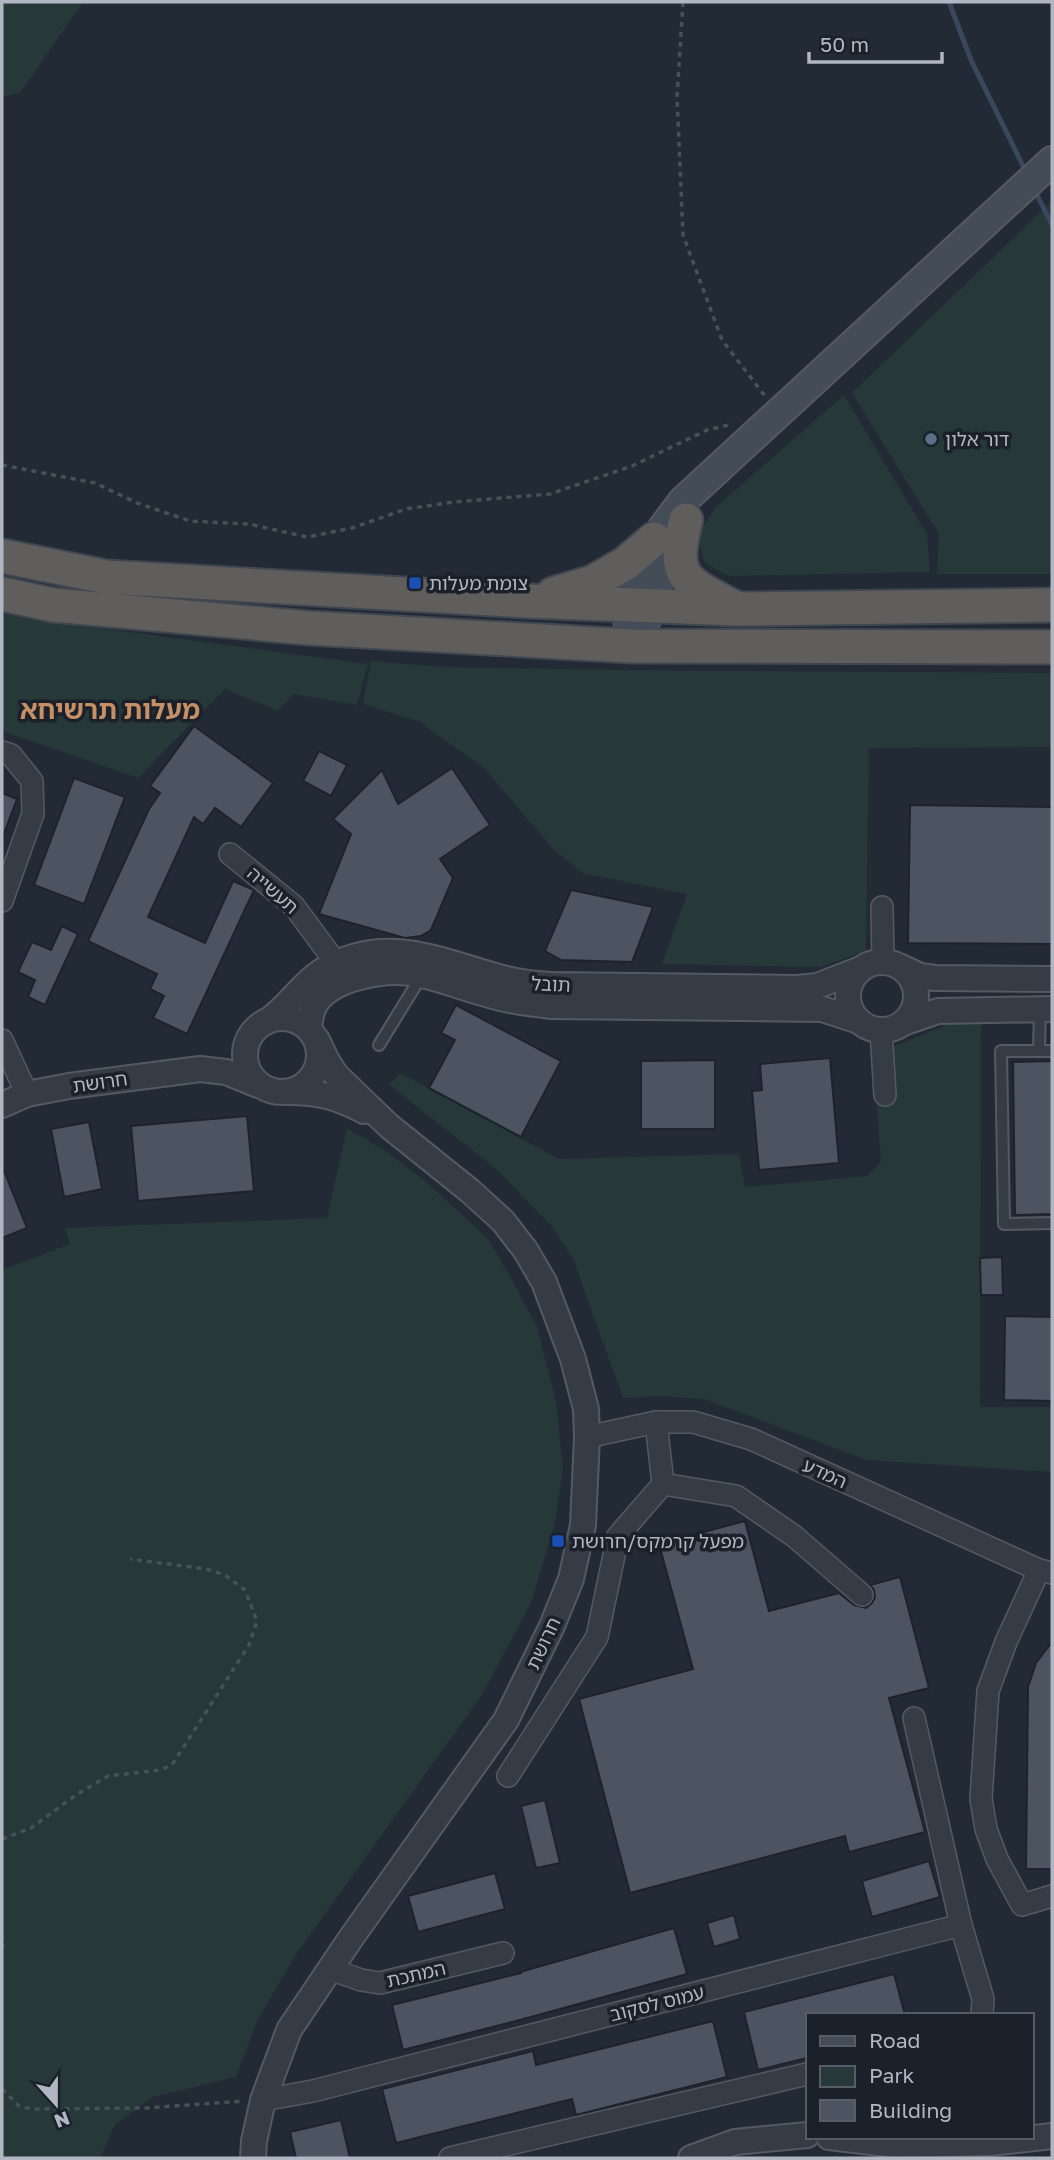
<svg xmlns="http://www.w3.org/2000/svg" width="1054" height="2160" viewBox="0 0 1054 2160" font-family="'Golos Text','Noto Sans Hebrew',sans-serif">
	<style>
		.green { fill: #273838 }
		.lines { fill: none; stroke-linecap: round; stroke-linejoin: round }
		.stream { stroke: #39485d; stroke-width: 5 }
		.building { fill: #4b5460; stroke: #1d232c; stroke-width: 2 }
		.service-casing { stroke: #535a63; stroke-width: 14 }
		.minor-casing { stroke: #535a63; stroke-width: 24 }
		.tertiary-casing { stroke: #535a63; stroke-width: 28 }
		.secondary-casing { stroke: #535a63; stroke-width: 32 }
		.trunk-casing { stroke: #404750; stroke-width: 37 }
		.path { stroke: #435356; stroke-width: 3.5; stroke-dasharray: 5 5; stroke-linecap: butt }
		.service { stroke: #353c46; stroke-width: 10 }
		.minor { stroke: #353c46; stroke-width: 21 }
		.tertiary { stroke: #353c46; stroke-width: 24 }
		.secondary { stroke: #444c58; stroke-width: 28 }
		.trunk { stroke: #5f5e5c; stroke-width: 33 }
		.service-dot { fill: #5c6f8a; stroke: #1b212a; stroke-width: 2.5 }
		.transit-dot { fill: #1a4fb4; stroke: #1b212a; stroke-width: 2.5 }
		.labels { text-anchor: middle; stroke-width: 7; stroke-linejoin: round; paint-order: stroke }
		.poi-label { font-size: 19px; fill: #b0b7c2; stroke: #1b212a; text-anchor: start }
		.street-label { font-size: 19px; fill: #b0b7c2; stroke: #1b212a }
		.district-label { font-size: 26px; font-weight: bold; fill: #c78f66; stroke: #1b212a }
	</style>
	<rect width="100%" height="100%" fill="#222a35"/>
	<!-- green -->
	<g class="green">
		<path d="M 2,2 L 83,2 L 20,93 L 2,97 Z"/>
		<path d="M 1052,201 L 1052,574 L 937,574 L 939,534 L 852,393 Z"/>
		<path d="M 844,395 L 927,534 L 930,572 L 729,576 L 705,563 C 694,536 701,530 716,507 Z"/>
		<path d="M 2,613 L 39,620 L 368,664 L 357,705 L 293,694 L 278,711 L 225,689 L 138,778 L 2,731 Z"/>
		<path d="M 371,661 L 442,667 L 623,670 L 1052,673 L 1052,747 L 869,748 L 866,951 L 820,967 L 662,964 L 687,894 L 582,873 L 553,849 L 485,769 L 420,722 L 363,704 Z"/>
		<path d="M 981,1021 L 980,1407 L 1052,1407 L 1052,1472 L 867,1460 L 704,1399 L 659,1396 L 623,1398 L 573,1259 L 551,1225 L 495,1168 L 389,1085 L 400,1073 L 559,1159 L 739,1154 L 745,1187 L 867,1176 L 881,1162 L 873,1049 L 897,1045 L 950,1024 Z"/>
		<path d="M 347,1128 L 387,1152 L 429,1184 L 488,1239 L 510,1276 L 537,1327 L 556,1402 L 563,1469 L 554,1527 L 531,1603 L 482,1695 L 295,1956 L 257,2021 L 236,2077 L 153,2097 L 115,2125 L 100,2158 L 2,2158 L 2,1270 L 70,1244 L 64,1228 L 327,1218 Z"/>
	</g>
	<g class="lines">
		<!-- stream -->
		<g class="stream">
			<path d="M 949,2 L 971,60 L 1027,174"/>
			<path d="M 1034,189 L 1052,225"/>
		</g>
	</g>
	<!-- building -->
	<g class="building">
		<path d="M 194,726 L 273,783 L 241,827 L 215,808 L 203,824 L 194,817 L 148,917 L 205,943 L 233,881 L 254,890 L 187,1034 L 153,1018 L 164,996 L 150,989 L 157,974 L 88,941 L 149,809 L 160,793 L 150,786 Z"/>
		<path d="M 319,751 L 347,765 L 331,796 L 303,781 Z"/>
		<path d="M 452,768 L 490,825 L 440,859 L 453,878 L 431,930 L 421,936 L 405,938 L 319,914 L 351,834 L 333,819 L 382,770 L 398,804 Z"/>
		<path d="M 74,778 L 125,797 L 84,904 L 34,885 Z"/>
		<path d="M 2,793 L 17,799 L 3,836 L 2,835 Z"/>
		<path d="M 910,805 L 1052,807 L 1052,944 L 908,943 Z"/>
		<path d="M 571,890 L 653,907 L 632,962 L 561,960 L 545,951 Z"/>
		<path d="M 62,926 L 78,934 L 45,1005 L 28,997 L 35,980 L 18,972 L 32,942 L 51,950 Z"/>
		<path d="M 456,1005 L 561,1061 L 521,1137 L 429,1088 L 455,1040 L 441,1033 Z"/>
		<path d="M 830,1058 L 839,1163 L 759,1170 L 752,1091 L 762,1090 L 760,1064 Z"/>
		<path d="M 715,1060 L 715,1129 L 641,1129 L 641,1061 Z"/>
		<path d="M 1052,1061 L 1052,1214 L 1015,1215 L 1013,1062 Z"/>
		<path d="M 247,1116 L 254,1191 L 138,1201 L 131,1126 Z"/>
		<path d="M 89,1122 L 102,1189 L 64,1197 L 51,1129 Z"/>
		<path d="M 2,1166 L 27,1228 L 2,1238 Z"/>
		<path d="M 1002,1257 L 1003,1295 L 981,1295 L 980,1258 Z"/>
		<path d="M 1005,1316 L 1052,1317 L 1052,1401 L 1004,1400 Z"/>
		<path d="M 745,1521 L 769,1611 L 839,1593 L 854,1605 L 866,1608 L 872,1603 L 875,1597 L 874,1590 L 870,1585 L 900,1577 L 929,1688 L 889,1698 L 925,1832 L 849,1852 L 845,1836 L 630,1893 L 579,1699 L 693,1669 L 659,1544 Z"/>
		<path d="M 1052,1642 L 1052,1869 L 1026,1869 L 1028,1687 L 1036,1663 Z"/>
		<path d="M 545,1800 L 560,1863 L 536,1868 L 521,1806 Z"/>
		<path d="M 929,1861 L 940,1897 L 872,1917 L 862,1881 Z"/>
		<path d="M 495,1873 L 505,1909 L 418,1932 L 408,1896 Z"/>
		<path d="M 734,1915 L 740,1939 L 714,1947 L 707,1923 Z"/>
		<path d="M 674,1928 L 687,1974 L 531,2017 L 403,2050 L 392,2005 L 521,1973 L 520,1972 Z"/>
		<path d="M 894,1974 L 905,2015 L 807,2015 L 807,2058 L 758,2070 L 744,2012 Z"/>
		<path d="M 713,2021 L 727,2077 L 576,2115 L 572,2099 L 396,2143 L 382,2089 L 533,2051 L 536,2065 Z"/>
		<path d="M 341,2120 L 350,2158 L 296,2158 L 290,2132 Z"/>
	</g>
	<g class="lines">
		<!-- service casing -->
		<g class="service-casing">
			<g id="service">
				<path d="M 379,1045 L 422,975"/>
				<path d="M 1039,1051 L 1040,1009"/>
				<path d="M 1052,1051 L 1001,1051 L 1004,1224 L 1052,1223"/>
			</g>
		</g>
		<!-- minor casing -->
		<g class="minor-casing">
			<g id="minor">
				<path d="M 2,752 L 11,755 L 32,781 L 33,814 L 2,901"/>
				<path d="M 230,854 L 294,906 L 336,963"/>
				<path d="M 882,907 L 883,962"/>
				<path d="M 881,1030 L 885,1095"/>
				<path d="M 2,1040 L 27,1094"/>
				<path d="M 656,1422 L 663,1484"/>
				<path d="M 587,1437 L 656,1422 L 693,1422 L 751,1439 L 1039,1570 L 1052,1573"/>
				<path d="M 1039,1570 L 1006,1642 L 988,1691 L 981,1799 L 986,1829 L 997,1859 L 1022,1905 L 1052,1896"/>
				<path d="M 914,1718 L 961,1925"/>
				<path d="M 508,1776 L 597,1637 L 618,1536 L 663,1484 L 736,1496 L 794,1536 L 862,1595"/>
				<path d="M 330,1969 L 361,1980 L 380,1983 L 503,1953"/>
				<path d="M 263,2100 L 313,2091 L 961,1925 L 983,1999 L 982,2015"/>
				<path d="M 450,2158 L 807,2074"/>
			</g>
		</g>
		<!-- tertiary casing -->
		<g class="tertiary-casing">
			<g id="tertiary">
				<circle cx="882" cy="996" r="34"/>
				<path d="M 901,967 L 920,976 L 935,978 L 1052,979"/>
				<circle cx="282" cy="1055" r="37"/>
				<path d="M 266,1022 C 288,1008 300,985 322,971 C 384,933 437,960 499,977 C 517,982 534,984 552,985 L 797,988 L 817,986 L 861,969"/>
				<path d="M 903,1023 L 938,1011 L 1052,1009"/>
				<path d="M 309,1029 C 310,1020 311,1010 316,1003 C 332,978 383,969 410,973 C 438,977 465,989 493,996 C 512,1002 531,1003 551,1006 L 822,1009 L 859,1021"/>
				<path d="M 289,1092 C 319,1092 337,1097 364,1111"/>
				<path d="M 2,1105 L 27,1094 L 69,1086 L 200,1069 L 226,1072 L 258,1085"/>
				<path d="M 829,2137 L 897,2145 L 990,2143 L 1052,2136"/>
				<path d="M 253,2158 L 254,2141 L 263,2100 L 289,2030 L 351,1938 L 506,1720 L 552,1626 L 571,1579 L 583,1525 L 587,1437 L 586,1409 L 573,1359 L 544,1282 L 526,1251 L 503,1221 L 470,1191 L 389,1126 L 336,1075 L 327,1061 L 317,1040"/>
				<path d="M 691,2158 L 735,2142 L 807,2135"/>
			</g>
		</g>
		<!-- secondary casing -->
		<g class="secondary-casing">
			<g id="secondary">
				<path d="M 643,625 L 653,607 L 664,564 L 681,530"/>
				<path d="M 631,646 C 630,633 627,620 628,607 C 629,569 661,530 683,501 L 1052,161"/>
			</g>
		</g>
		<!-- trunk casing -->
		<g class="trunk-casing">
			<g id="trunk">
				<path d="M 686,520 C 671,577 684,581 732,606"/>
				<path d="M 2,556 L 106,577 L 528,601 L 737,609 L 1052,605"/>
				<path d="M 2,594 L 53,605 L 309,628 L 631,646 L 1052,647"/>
				<path d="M 553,594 L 593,582 L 626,563 L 654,539"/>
			</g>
		</g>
		<!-- path -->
		<g class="path">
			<path d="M 683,2 L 677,97 L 683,235 L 722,340 L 765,396"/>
			<path d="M 2,465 L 95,483 L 137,503 L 190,521 L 249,524 L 307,537 L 352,528 L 406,509 L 453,502 L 550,494 L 632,466 L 707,430 L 733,424"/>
			<path d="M 2,1839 L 31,1828 L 76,1795 L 108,1776 L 160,1770 L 172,1765 L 249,1645 L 257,1621 L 245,1590 L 225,1575 L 206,1569 L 130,1559"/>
			<path d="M 2,1935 L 3,1945 L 2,1950"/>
			<path d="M 2,2089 L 19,2106 L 32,2109 L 146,2108 L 244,2101"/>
		</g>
		<!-- service -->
		<use href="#service" class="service"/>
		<!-- minor -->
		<use href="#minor" class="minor"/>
		<!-- tertiary -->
		<use href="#tertiary" class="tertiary"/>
		<!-- secondary -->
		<use href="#secondary" class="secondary"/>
		<!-- trunk -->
		<use href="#trunk" class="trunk"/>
	</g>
	<!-- markers -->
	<circle class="service-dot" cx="931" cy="439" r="7"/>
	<g class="transit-dot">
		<rect x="408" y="576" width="14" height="14" rx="3.5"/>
		<rect x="551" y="1534" width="14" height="14" rx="3.5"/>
	</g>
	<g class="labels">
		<!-- poi labels -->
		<g class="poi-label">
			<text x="945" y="446">דור אלון</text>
			<text x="429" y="590">צומת מעלות</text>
			<text x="572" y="1548">מפעל קרמקס/חרושת</text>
		</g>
		<!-- street labels -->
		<g class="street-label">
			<text transform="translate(273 890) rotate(41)" y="7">תעשייה</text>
			<text transform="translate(551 984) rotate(3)" y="7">תובל</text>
			<text transform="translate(100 1082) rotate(-8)" y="7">חרושת</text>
			<text transform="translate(825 1473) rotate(24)" y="7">המדע</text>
			<text transform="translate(543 1643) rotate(-65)" y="7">חרושת</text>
			<text transform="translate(416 1974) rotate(-13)" y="7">המתכת</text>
			<text transform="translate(657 2003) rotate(-14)" y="7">עמוס לסקוב</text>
		</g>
		<!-- district labels -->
		<g class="district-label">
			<text x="110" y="719">מעלות תרשיחא</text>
		</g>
	</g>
	<!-- border -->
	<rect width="1054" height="2160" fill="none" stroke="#b0b7c2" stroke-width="7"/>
	<!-- legend -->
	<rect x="806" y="2013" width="228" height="126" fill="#1b212a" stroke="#575d67" stroke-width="2"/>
	<rect x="820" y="2036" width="35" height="10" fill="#444c58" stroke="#575d67" stroke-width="2"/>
	<text x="869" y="2048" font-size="21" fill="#b0b7c2">Road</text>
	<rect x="820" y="2066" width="35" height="21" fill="#273838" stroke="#575d67" stroke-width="2"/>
	<text x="869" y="2083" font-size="21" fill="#b0b7c2">Park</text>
	<rect x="820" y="2100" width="35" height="21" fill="#4b5460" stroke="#575d67" stroke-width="2"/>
	<text x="869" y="2118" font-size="21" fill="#b0b7c2">Building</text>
	<!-- north arrow -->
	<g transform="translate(56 2104) rotate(159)" stroke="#1b212a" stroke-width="5" paint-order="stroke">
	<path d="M0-5L12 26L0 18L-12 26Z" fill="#b0b7c2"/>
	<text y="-10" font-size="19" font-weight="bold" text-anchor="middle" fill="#b0b7c2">N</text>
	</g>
	<!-- scale -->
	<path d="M809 52v10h133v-10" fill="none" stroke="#b0b7c2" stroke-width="3.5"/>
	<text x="820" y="52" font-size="21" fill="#b0b7c2" stroke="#1b212a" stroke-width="5" paint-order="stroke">50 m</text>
</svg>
